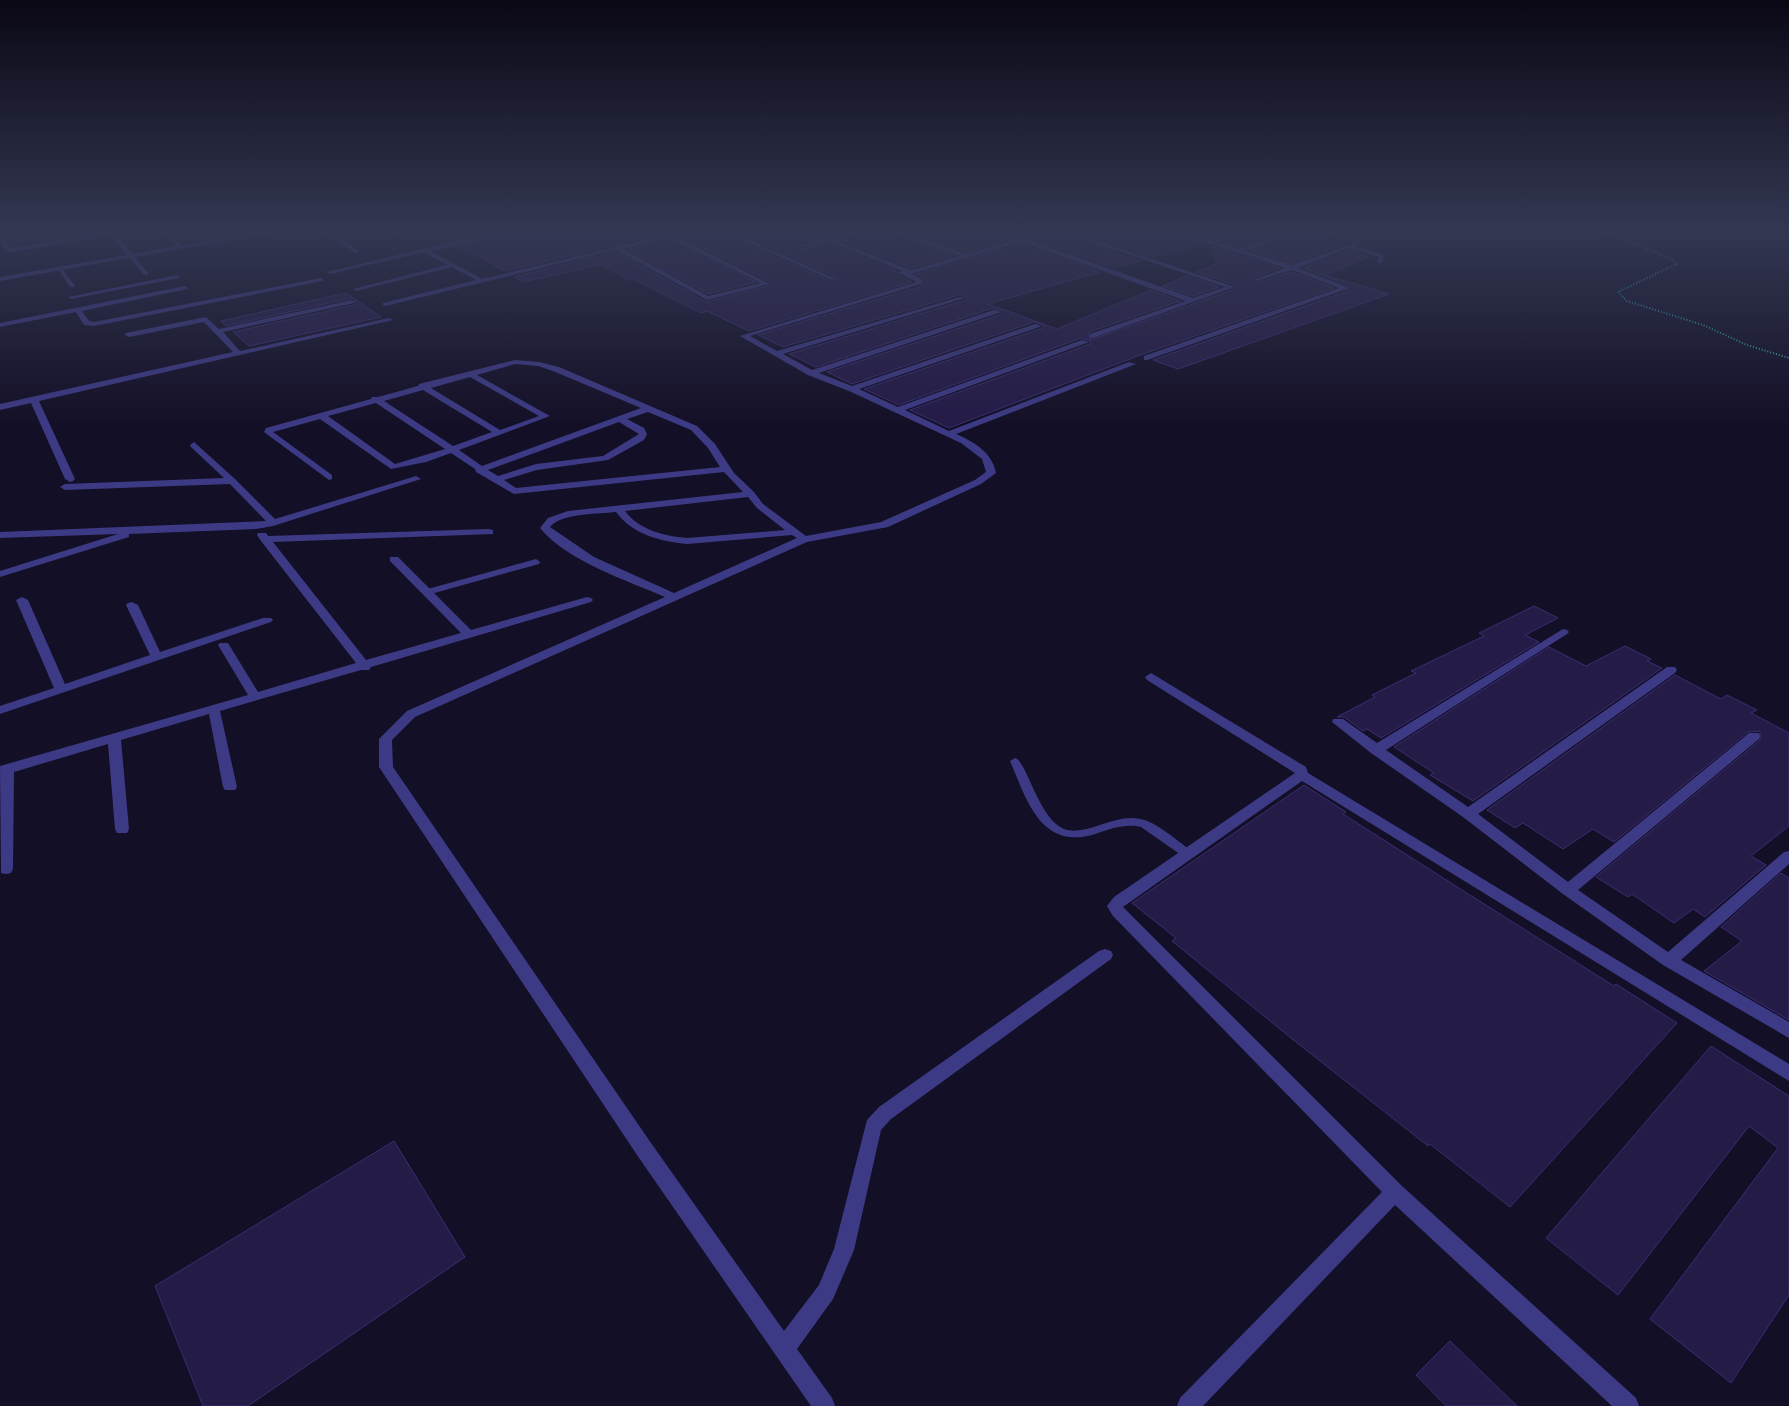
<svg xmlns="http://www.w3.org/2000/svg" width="1789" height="1406" viewBox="0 0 1789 1406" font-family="Arial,sans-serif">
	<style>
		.building { fill: #241b47; stroke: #3b2d73 }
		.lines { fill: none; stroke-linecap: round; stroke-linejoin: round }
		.path { stroke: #2fb8b0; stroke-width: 2; stroke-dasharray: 1 2; stroke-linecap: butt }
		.lane { fill: #3d3a85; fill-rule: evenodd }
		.street { fill: #3d3a85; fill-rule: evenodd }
	</style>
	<rect width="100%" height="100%" fill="#130f26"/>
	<!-- building -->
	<g class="building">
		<path d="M 537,229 L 667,229 L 670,232 L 505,271 L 460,246 Z"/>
		<path d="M 681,229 L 724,229 L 725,235 L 831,282 L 838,278 L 734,230 L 780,229 L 781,238 L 824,229 L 837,234 L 801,243 L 800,247 L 804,249 L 828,243 L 896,271 L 896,274 L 912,282 L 749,331 L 707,311 L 701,313 L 633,279 L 628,280 L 601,264 L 524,282 L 514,277 L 616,252 L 706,302 L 772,285 L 771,282 L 680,236 L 685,234 Z"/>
		<path d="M 877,229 L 880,229 L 954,256 L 911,268 L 841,240 L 848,238 L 856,241 L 857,236 Z"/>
		<path d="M 897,229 L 971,229 L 1005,241 L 966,252 Z"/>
		<path d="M 986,229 L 1041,229 L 1019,237 Z"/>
		<path d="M 1069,229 L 1163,229 L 1202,243 L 1153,257 Z"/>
		<path d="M 1216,229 L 1288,229 L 1239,247 L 1202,236 Z"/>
		<path d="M 1305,229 L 1333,229 L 1333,233 L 1319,238 L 1344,244 L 1292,263 L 1251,251 Z"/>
		<path d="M 1053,231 L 1141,261 L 1114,268 L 1033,240 Z"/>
		<path d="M 668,240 L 756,282 L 708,294 L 628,250 Z"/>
		<path d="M 1022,244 L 1100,272 L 988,304 L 1057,329 L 1151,290 L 1180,301 L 1089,332 L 1090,340 L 1236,289 L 1236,285 L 1196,272 L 1217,264 L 1211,246 L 1279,268 L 1255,277 L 1255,283 L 1292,272 L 1334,288 L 1140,355 L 949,428 L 910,410 L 1090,344 L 1091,341 L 1081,338 L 899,405 L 864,389 L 1043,328 L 1044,325 L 1034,322 L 852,384 L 827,372 L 1002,314 L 1003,311 L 993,308 L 816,367 L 789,354 L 966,300 L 967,297 L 959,295 L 783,347 L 758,335 L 922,286 L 925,279 L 916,274 Z"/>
		<path d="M 1350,250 L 1370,256 L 1325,275 L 1389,294 L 1178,369 L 1153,360 L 1348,291 L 1348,285 L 1303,268 Z"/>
		<path d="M 1187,276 L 1219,287 L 1193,296 L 1163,286 Z"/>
		<path d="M 346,293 L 381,317 L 249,346 L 233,332 L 354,305 L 356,301 L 352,298 L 226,326 L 221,321 Z"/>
		<path d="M 1534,606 L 1558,618 L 1525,635 L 1539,642 L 1381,738 L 1367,729 L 1363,731 L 1344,717 L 1337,717 L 1375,697 L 1372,695 L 1416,673 L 1411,671 L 1484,636 L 1479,633 Z"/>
		<path d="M 1625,646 L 1651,659 L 1647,661 L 1662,668 L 1473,801 L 1430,775 L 1434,773 L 1394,747 L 1549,647 L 1586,666 Z"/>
		<path d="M 1675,675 L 1721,699 L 1727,695 L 1757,710 L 1751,713 L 1789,733 L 1789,826 L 1751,856 L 1766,865 L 1705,917 L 1693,909 L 1674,923 L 1632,894 L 1628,897 L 1596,877 L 1760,740 L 1760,731 L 1748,732 L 1614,842 L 1593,829 L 1563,849 L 1523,823 L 1515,828 L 1487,810 Z"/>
		<path d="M 1304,785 L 1346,812 L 1343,814 L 1451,883 L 1614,986 L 1616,984 L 1677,1023 L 1510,1207 L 1430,1144 L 1428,1146 L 1291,1038 L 1172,941 L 1176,938 L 1132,903 Z"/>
		<path d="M 1781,873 L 1789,878 L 1789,1020 L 1704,971 L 1742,941 L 1721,927 Z"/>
		<path d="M 1711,1046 L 1789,1096 L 1789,1295 L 1731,1383 L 1650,1319 L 1778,1148 L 1749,1126 L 1618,1295 L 1546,1238 Z"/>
		<path d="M 394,1141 L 465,1257 L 248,1406 L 203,1406 L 155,1286 Z"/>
		<path d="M 1450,1341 L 1517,1406 L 1446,1406 L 1416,1375 Z"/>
	</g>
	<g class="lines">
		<!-- path -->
		<path class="path" d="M 1597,229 L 1669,258 L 1677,264 L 1618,292 L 1627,301 L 1703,325 L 1747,345 L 1789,358"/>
		<!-- lane -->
		<g class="lane">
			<path d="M 21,229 L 26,229 L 26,230 L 24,231 Z"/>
			<path d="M 1350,245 L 1384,255 L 1383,262 L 1380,264 L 1377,262 L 1379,257 L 1348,247 Z"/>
			<path d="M 129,255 L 133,255 L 148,273 L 148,275 L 144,275 L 129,257 Z"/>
			<path d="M 57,267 L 61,267 L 75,286 L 74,287 L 70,287 Z"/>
			<path d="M 536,559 L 540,562 L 539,564 L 427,595 L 423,592 L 424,590 Z"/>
			<path d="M 1015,758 C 1027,761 1038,818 1064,829 C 1086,837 1115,813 1140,819 C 1157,822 1177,841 1192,851 L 1194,854 L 1192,857 L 1184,857 L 1141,827 C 1124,823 1108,830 1092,835 C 1040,849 1026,798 1010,761 Z"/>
		</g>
		<!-- street -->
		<g class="street">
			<path d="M 105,229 L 111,229 L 133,254 L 177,246 L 158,229 L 165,229 L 182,246 L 277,229 L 291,229 L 0,281 L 0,277 L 127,255 L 110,235 L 13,252 L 6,250 L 0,241 L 0,235 L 3,236 L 10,248 L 13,248 L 107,232 Z"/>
			<path d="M 320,229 L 327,229 L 360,252 L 355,253 Z"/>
			<path d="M 388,229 L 396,229 L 411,239 L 406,240 Z"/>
			<path d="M 518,229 L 531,229 L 431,251 L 482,279 L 674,233 L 669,229 L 677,229 L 683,233 L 675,236 L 770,284 L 707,300 L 616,250 L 385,306 L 383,305 L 383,303 L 476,280 L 452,267 L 356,291 L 353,289 L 447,265 L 424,252 L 330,274 L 327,272 L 456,241 ZM 668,238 L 761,283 L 708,296 L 623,249 Z"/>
			<path d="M 726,229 L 732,229 L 731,231 L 836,279 L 831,280 L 726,233 Z"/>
			<path d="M 840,229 L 855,231 L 875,229 L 835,240 L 911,270 L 960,256 L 882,229 L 891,229 L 966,254 L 1011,241 L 973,229 C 987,229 1009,240 1019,239 C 1031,237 1040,229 1053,229 L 1028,240 L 1193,298 L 1225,287 L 1053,229 L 1063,229 L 1235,287 L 1093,338 L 1090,338 L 1090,334 L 1186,301 L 1022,242 L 911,274 L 923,280 L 921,284 L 750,336 L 777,351 L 960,297 L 965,298 L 783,354 L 812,370 L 994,310 L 1001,312 L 819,373 L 852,386 L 1035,324 L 1042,326 L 859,389 L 898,407 L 1082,340 L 1089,342 L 905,410 L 949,431 L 1129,362 L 1136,364 L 956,434 C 974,442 992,452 996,473 L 981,484 L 888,527 L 807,542 L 415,717 L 392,740 L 393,767 L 651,1143 L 784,1331 L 819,1285 L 834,1249 L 867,1120 L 879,1107 L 1099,951 L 1105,949 L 1111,951 L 1113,955 L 1111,959 L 891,1119 L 881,1130 L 854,1250 L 833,1299 L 797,1349 L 832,1398 L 835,1406 L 811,1406 L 637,1155 L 379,767 L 379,739 L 407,711 L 665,597 C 626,580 567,561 540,528 L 548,518 L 568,511 L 743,492 L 724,472 L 514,494 L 476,472 L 475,469 L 451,453 L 426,462 L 391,469 L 320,419 L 273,432 L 332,475 L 332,479 L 329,480 L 264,432 L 266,428 L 371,399 L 372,397 L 378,397 L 418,386 L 419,384 L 515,360 L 539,362 L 559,367 L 697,426 L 715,444 L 734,473 L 754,492 L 763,504 L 806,536 L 881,522 L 975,480 L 986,472 L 982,459 L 961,443 L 849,391 L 808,375 L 740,336 L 917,282 L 897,272 L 902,271 L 828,241 L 804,247 L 801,245 L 848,233 ZM 515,364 L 538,366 L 553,371 L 641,408 L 482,466 L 459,450 L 550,416 L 477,375 ZM 470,377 L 539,416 L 500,430 L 431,388 ZM 423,390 L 492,432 L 453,446 L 384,401 ZM 376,403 L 445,449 L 395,464 L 328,416 ZM 648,412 L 691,430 L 708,448 L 720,467 L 516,488 L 504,480 L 537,470 L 608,460 L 644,440 L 647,434 L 644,428 L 627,419 ZM 619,422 L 639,434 L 603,456 L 536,464 L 498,476 L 488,470 ZM 748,497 L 757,508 L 785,530 L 687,538 C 664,536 639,530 625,511 ZM 616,512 C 633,535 660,541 687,544 L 792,535 L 797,538 L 674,593 L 594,557 L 550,527 C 561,513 598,514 616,512 Z"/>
			<path d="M 1165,229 C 1174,229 1181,233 1190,234 C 1197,234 1206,229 1214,229 L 1196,236 L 1239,249 L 1294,229 L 1303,229 L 1245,251 L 1292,265 L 1357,242 L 1362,243 L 1298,268 L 1347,287 L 1347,289 L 1147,360 L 1144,360 L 1144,356 L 1339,288 L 1292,270 L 1256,281 L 1256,279 L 1285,268 Z"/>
			<path d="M 177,275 L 180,277 L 179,278 L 71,299 L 68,297 Z"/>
			<path d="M 321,278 L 323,279 L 323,281 L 94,326 L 84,325 L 76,312 L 0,327 L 0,323 L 185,286 L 188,288 L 187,289 L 82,311 L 89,321 L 94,322 Z"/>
			<path d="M 352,300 L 354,301 L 354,303 L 223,332 L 240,351 L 389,318 L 393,320 L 39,401 L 75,479 L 73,481 L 70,482 L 65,479 L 31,403 L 0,410 L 0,404 L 233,352 L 204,322 L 129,337 L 125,335 L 126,333 L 206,317 L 219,329 Z"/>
			<path d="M 194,442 L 235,479 L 275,519 L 413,477 L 416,476 L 421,479 L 273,526 L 256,529 L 129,534 L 129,537 L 0,577 L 0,571 L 118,534 L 0,538 L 0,532 L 266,521 L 230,484 L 65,490 L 60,487 L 65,484 L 224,478 L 191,447 L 190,445 Z"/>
			<path d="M 489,529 L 493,530 L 493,534 L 273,542 L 366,660 L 461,633 L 390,561 L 390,557 L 398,557 L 471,630 L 587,597 L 591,598 L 593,600 L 591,602 L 371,667 L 369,670 L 361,670 L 220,711 L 237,787 L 235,790 L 225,790 L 223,787 L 209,714 L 121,740 L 129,829 L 127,833 L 117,833 L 115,829 L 108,744 L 14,772 L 13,869 L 11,873 L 6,874 L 1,873 L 0,766 L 248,695 L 218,645 L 220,643 L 228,643 L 258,692 L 356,663 L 261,541 L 257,535 L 258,533 L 266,533 L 268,536 Z"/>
			<path d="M 22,597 L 28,600 L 65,684 L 150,655 L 126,605 L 128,603 L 132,602 L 138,605 L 160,652 L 263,618 L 271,618 L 273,620 L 271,622 L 0,714 L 0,706 L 54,688 L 16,600 Z"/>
			<path d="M 1563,629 L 1567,630 L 1569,632 L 1567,634 L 1386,750 L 1468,807 L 1667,667 L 1675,667 L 1677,670 L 1675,673 L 1478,814 L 1568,882 L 1749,733 L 1759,733 L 1760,736 L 1759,739 L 1578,890 L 1668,952 L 1784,852 L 1789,851 L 1789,864 L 1681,960 L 1789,1022 L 1789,1038 L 1663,965 L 1563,894 L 1463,817 L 1371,753 L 1332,722 L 1333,719 L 1343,719 L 1377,743 Z"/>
			<path d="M 1151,673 L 1306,767 L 1308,773 L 1789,1064 L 1789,1081 L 1302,781 L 1123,907 L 1402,1186 L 1636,1398 L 1639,1406 L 1612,1406 L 1395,1205 L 1203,1406 L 1177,1406 L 1180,1398 L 1382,1192 L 1113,916 L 1107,906 L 1114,897 L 1295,773 L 1147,680 L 1145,677 Z"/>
		</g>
	</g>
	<!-- sky -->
	<linearGradient id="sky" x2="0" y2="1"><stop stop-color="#0a0815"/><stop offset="0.54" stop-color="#333752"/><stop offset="1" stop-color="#333752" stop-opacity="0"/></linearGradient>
	<rect width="1789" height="426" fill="url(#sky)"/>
</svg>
